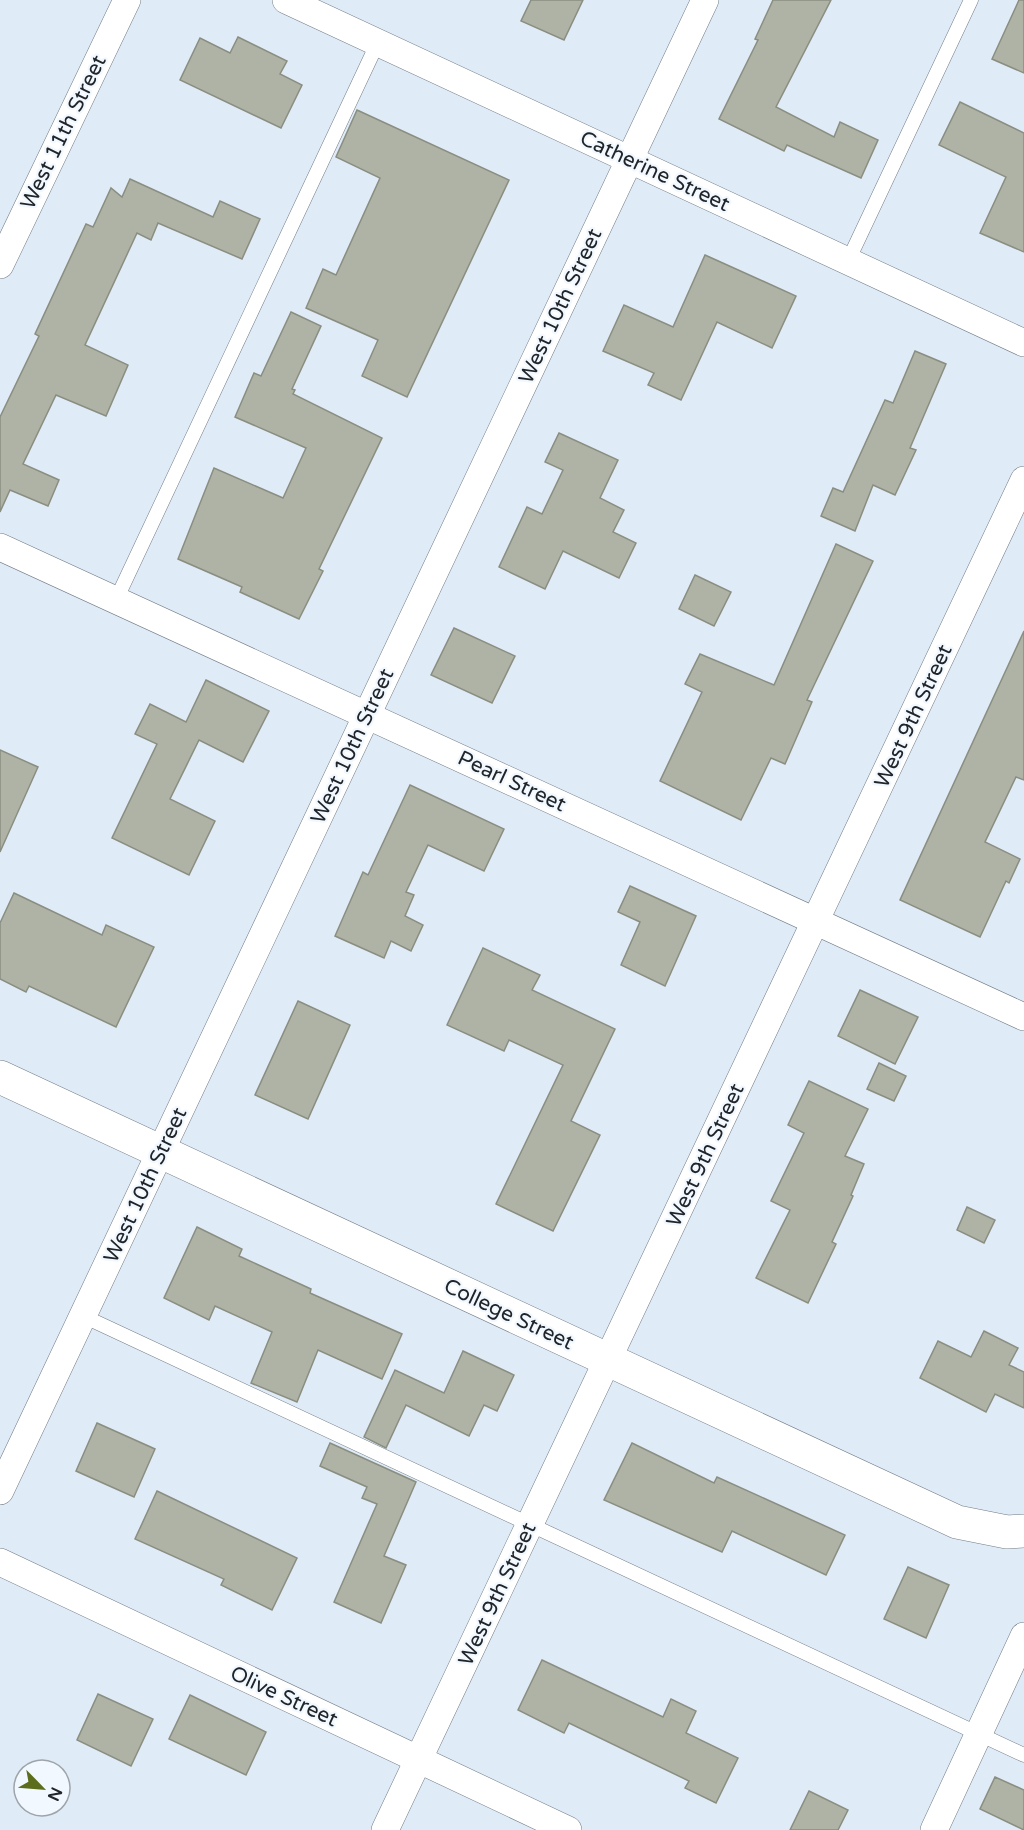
<svg xmlns="http://www.w3.org/2000/svg" width="1024" height="1830" viewBox="0 0 1024 1830" font-family="'Varela Round',sans-serif">
	<style>
		.building { fill: #afb3a6; stroke: #8a8e81; stroke-width: 1.5 }
		.lines { fill: none; stroke-linecap: round; stroke-linejoin: round }
		.service-casing { stroke: #727d86; stroke-width: 15 }
		.minor-casing { stroke: #727d86; stroke-width: 28 }
		.tertiary-casing { stroke: #727d86; stroke-width: 34 }
		.service { stroke: #fff; stroke-width: 14 }
		.minor { stroke: #fff; stroke-width: 27 }
		.tertiary { stroke: #fff; stroke-width: 33 }
		.labels { text-anchor: middle; stroke-width: 4.5; stroke-linejoin: round; paint-order: stroke }
		.street-label { font-size: 21px; fill: #212529; stroke: #f1f8ff }
	</style>
	<rect width="100%" height="100%" fill="#dfebf7"/>
	<!-- building -->
	<g class="building">
		<path d="M 531,0 L 583,0 L 564,40 L 521,21 Z"/>
		<path d="M 773,0 L 831,0 L 776,107 L 834,137 L 840,122 L 878,140 L 861,178 L 787,145 L 784,151 L 719,119 L 758,40 L 755,39 Z"/>
		<path d="M 1019,0 L 1024,0 L 1024,73 L 992,59 Z"/>
		<path d="M 238,37 L 287,61 L 280,74 L 302,85 L 281,128 L 180,80 L 200,38 L 230,53 Z"/>
		<path d="M 960,102 L 1024,133 L 1024,252 L 980,233 L 1006,177 L 939,145 Z"/>
		<path d="M 357,110 L 509,180 L 407,397 L 362,376 L 378,340 L 306,308 L 323,269 L 336,275 L 380,178 L 336,157 Z"/>
		<path d="M 130,179 L 213,217 L 220,201 L 260,219 L 242,259 L 158,223 L 151,240 L 137,233 L 85,345 L 128,365 L 106,416 L 56,395 L 23,464 L 59,480 L 48,506 L 10,490 L 0,512 L 0,417 L 39,336 L 35,334 L 86,224 L 93,227 L 111,188 L 122,197 Z"/>
		<path d="M 705,255 L 796,296 L 772,348 L 717,322 L 681,400 L 648,385 L 654,373 L 603,351 L 624,305 L 673,327 Z"/>
		<path d="M 291,312 L 321,326 L 292,389 L 295,390 L 293,394 L 382,438 L 319,569 L 323,571 L 299,619 L 240,592 L 242,587 L 178,559 L 214,468 L 283,498 L 306,448 L 235,417 L 254,373 L 261,376 Z"/>
		<path d="M 915,351 L 946,364 L 910,448 L 916,450 L 895,495 L 873,485 L 855,531 L 821,516 L 833,488 L 843,492 L 885,400 L 893,403 Z"/>
		<path d="M 559,433 L 618,460 L 600,498 L 624,510 L 613,532 L 636,543 L 619,578 L 563,551 L 545,589 L 499,567 L 527,507 L 542,514 L 563,470 L 545,462 Z"/>
		<path d="M 836,544 L 873,561 L 807,700 L 812,702 L 785,764 L 771,758 L 741,820 L 660,781 L 702,692 L 685,684 L 700,654 L 774,685 Z"/>
		<path d="M 695,575 L 731,592 L 714,626 L 679,609 Z"/>
		<path d="M 454,628 L 515,656 L 492,703 L 431,675 Z"/>
		<path d="M 1024,631 L 1024,780 L 1016,777 L 985,842 L 1020,859 L 1009,883 L 1006,881 L 980,937 L 900,900 Z"/>
		<path d="M 206,680 L 269,711 L 243,762 L 199,740 L 170,799 L 215,821 L 189,875 L 112,838 L 157,744 L 135,734 L 150,704 L 186,722 Z"/>
		<path d="M 0,750 L 38,767 L 0,852 Z"/>
		<path d="M 410,785 L 504,829 L 484,871 L 428,845 L 406,892 L 414,895 L 405,916 L 423,925 L 411,951 L 391,941 L 384,958 L 335,936 L 363,872 L 368,875 Z"/>
		<path d="M 630,886 L 696,916 L 665,986 L 621,965 L 640,922 L 618,912 Z"/>
		<path d="M 14,893 L 102,935 L 106,925 L 154,947 L 116,1027 L 29,986 L 26,992 L 0,979 L 0,923 Z"/>
		<path d="M 483,948 L 540,975 L 532,990 L 615,1029 L 571,1121 L 600,1135 L 553,1231 L 496,1204 L 563,1065 L 509,1040 L 504,1051 L 447,1025 Z"/>
		<path d="M 860,990 L 918,1017 L 895,1064 L 838,1036 Z"/>
		<path d="M 298,1001 L 350,1025 L 308,1119 L 255,1095 Z"/>
		<path d="M 879,1063 L 906,1076 L 894,1101 L 867,1089 Z"/>
		<path d="M 809,1081 L 868,1109 L 845,1156 L 864,1164 L 851,1195 L 853,1196 L 832,1242 L 836,1244 L 808,1303 L 756,1278 L 790,1210 L 771,1201 L 804,1133 L 788,1125 Z"/>
		<path d="M 967,1207 L 995,1220 L 984,1243 L 957,1230 Z"/>
		<path d="M 197,1227 L 242,1249 L 239,1256 L 311,1289 L 310,1293 L 402,1334 L 382,1379 L 318,1350 L 297,1402 L 251,1383 L 272,1332 L 215,1306 L 209,1320 L 164,1298 Z"/>
		<path d="M 984,1331 L 1018,1348 L 1009,1365 L 1024,1372 L 1024,1408 L 995,1394 L 986,1412 L 920,1378 L 938,1341 L 971,1357 Z"/>
		<path d="M 463,1351 L 514,1375 L 497,1411 L 484,1405 L 469,1436 L 406,1405 L 386,1448 L 364,1437 L 395,1370 L 444,1393 Z"/>
		<path d="M 97,1423 L 155,1449 L 134,1497 L 76,1471 Z"/>
		<path d="M 330,1443 L 416,1482 L 384,1556 L 406,1565 L 381,1623 L 334,1602 L 377,1504 L 362,1498 L 367,1487 L 320,1466 Z"/>
		<path d="M 632,1443 L 714,1483 L 717,1477 L 845,1535 L 826,1575 L 732,1531 L 722,1552 L 604,1500 Z"/>
		<path d="M 157,1491 L 297,1558 L 272,1610 L 221,1585 L 224,1579 L 135,1539 Z"/>
		<path d="M 908,1567 L 949,1585 L 926,1638 L 884,1619 Z"/>
		<path d="M 542,1660 L 663,1717 L 671,1699 L 696,1711 L 686,1733 L 738,1758 L 716,1803 L 685,1788 L 689,1781 L 569,1723 L 564,1733 L 518,1710 Z"/>
		<path d="M 98,1694 L 153,1719 L 131,1766 L 77,1740 Z"/>
		<path d="M 190,1695 L 266,1732 L 246,1775 L 169,1739 Z"/>
		<path d="M 995,1777 L 1024,1790 L 1024,1830 L 980,1809 Z"/>
		<path d="M 809,1791 L 848,1810 L 838,1830 L 790,1830 Z"/>
	</g>
	<g class="lines">
		<!-- service casing -->
		<g class="service-casing">
			<g id="service">
				<path d="M 848,261 L 971,0"/>
				<path d="M 116,600 L 378,42"/>
				<path d="M 83,1316 L 1024,1755"/>
			</g>
		</g>
		<!-- minor casing -->
		<g class="minor-casing">
			<g id="minor">
				<path d="M 286,0 L 1024,343"/>
				<path d="M 0,265 L 127,0"/>
				<path d="M 0,547 L 1024,1017"/>
				<path d="M 0,1491 L 705,0"/>
				<path d="M 0,1562 L 568,1830"/>
				<path d="M 385,1830 L 1024,480"/>
				<path d="M 934,1830 L 1024,1636"/>
			</g>
		</g>
		<!-- tertiary casing -->
		<g class="tertiary-casing">
			<path id="tertiary" d="M 0,1077 L 957,1522 L 1007,1532 L 1024,1531"/>
		</g>
		<!-- service -->
		<use href="#service" class="service"/>
		<!-- minor -->
		<use href="#minor" class="minor"/>
		<!-- tertiary -->
		<use href="#tertiary" class="tertiary"/>
	</g>
	<g class="labels">
		<!-- street labels -->
		<g class="street-label">
			<text transform="translate(63 132) rotate(-64)" y="7">West 11th Street</text>
			<text transform="translate(655 171) rotate(25)" y="7">Catherine Street</text>
			<text transform="translate(560 306) rotate(-65)" y="7">West 10th Street</text>
			<text transform="translate(913 716) rotate(-65)" y="7">West 9th Street</text>
			<text transform="translate(352 746) rotate(-65)" y="7">West 10th Street</text>
			<text transform="translate(512 781) rotate(25)" y="7">Pearl Street</text>
			<text transform="translate(705 1155) rotate(-65)" y="7">West 9th Street</text>
			<text transform="translate(145 1185) rotate(-65)" y="7">West 10th Street</text>
			<text transform="translate(509 1314) rotate(25)" y="7">College Street</text>
			<text transform="translate(497 1594) rotate(-65)" y="7">West 9th Street</text>
			<text transform="translate(284 1696) rotate(25)" y="7">Olive Street</text>
		</g>
	</g>
	<!-- north arrow -->
	<g transform="translate(42 1788) rotate(115)"><circle r="28" fill="#f1f8ff" stroke="#9ea4a9" stroke-width="1.5"/>
	<path d="M0-4.5L10 22L0 15L-10 22Z" fill="#5c6e1c"/>
	<text y="-9" font-size="16" font-weight="bold" text-anchor="middle" fill="#212529">N</text>
	</g>
</svg>
